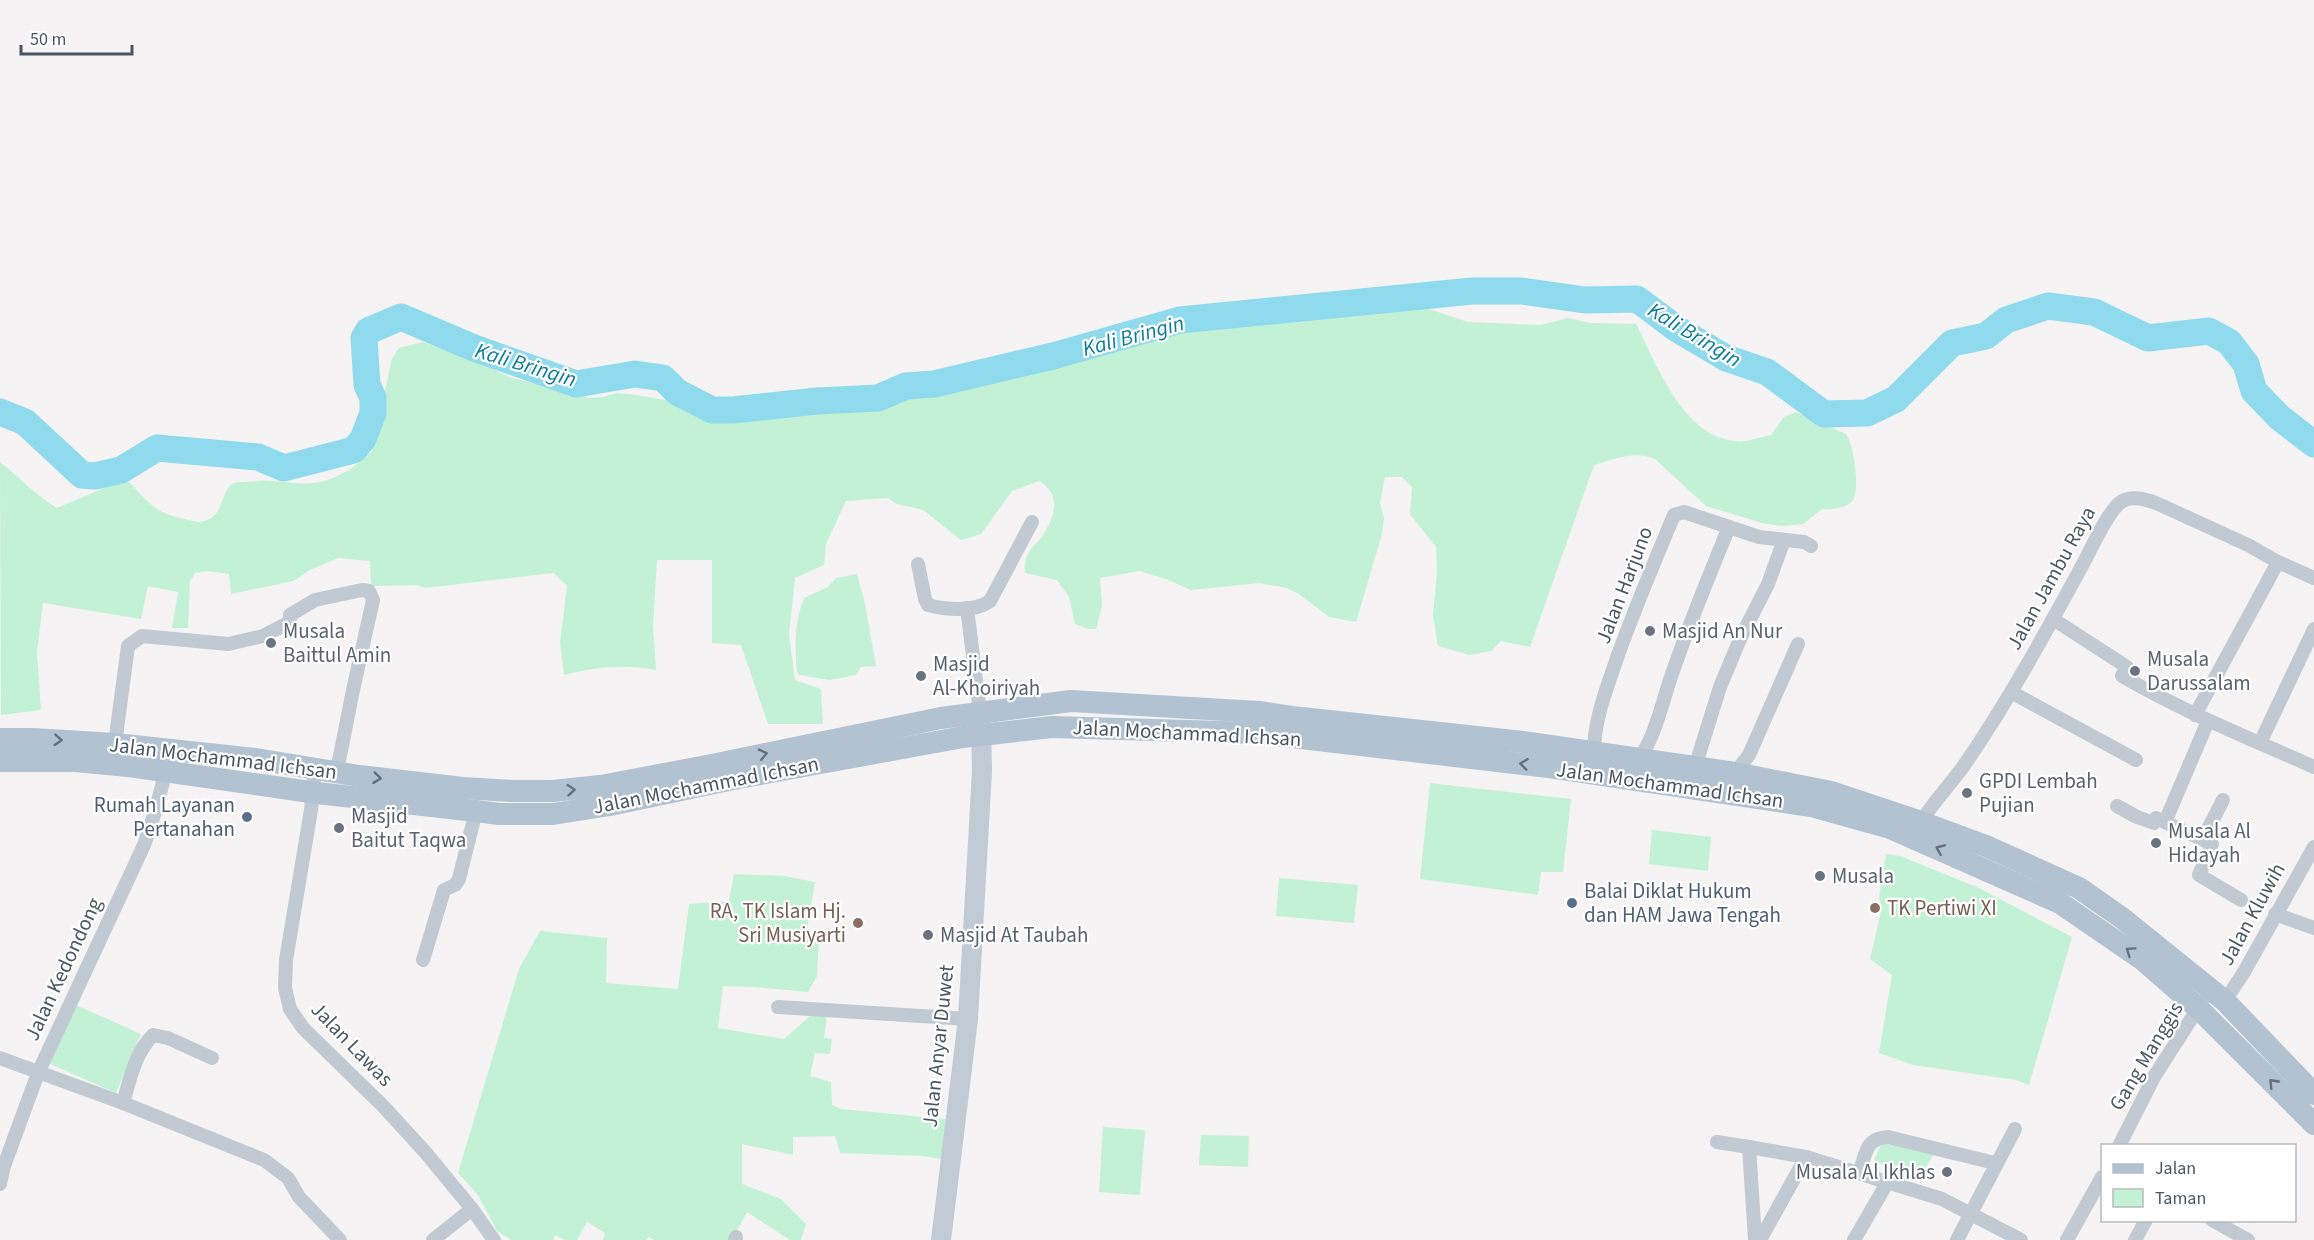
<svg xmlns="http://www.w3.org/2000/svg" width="2314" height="1240" viewBox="0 0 2314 1240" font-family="'Source Sans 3',sans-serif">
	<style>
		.green { fill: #c3f1d5 }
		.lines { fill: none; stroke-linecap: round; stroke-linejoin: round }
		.river { stroke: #90daee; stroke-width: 27 }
		.street { stroke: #c1cad2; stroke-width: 14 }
		.secondary { stroke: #c1cbd6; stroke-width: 20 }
		.primary { stroke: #b3c2d1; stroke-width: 22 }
		.oneway { stroke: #64717d }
		.worship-dot { fill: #6b7280; stroke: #fff; stroke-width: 2 }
		.service-dot { fill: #5c6f8a; stroke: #fff; stroke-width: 2 }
		.education-dot { fill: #8d6e63; stroke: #fff; stroke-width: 2 }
		.labels { text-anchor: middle; stroke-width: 4.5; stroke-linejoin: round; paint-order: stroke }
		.street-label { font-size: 21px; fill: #4a5661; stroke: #fff }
		.worship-label { font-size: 21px; fill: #5b616d; stroke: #fff; text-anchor: start }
		.service-label { font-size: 21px; fill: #4e5e75; stroke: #fff; text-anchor: end }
		.education-label { font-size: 21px; fill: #785e54; stroke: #fff; text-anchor: start }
		.water-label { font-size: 22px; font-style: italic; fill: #0c7c9b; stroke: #fff }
	</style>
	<rect width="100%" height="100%" fill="#f5f3f3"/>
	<!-- green -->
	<g class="green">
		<path d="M 1426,308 L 1468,322 L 1541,325 L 1568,318 L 1590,323 L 1636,324 C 1657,364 1682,436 1735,441 C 1746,443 1760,437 1771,435 L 1784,417 L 1796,412 L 1846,434 C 1854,446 1860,487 1853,500 C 1848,508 1830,510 1822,509 L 1803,524 L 1782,526 L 1762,523 L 1706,506 L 1655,459 C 1634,450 1615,459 1594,465 L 1530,647 L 1501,641 L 1491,651 L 1470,655 L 1438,646 L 1433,615 L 1437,573 L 1436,547 L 1410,514 L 1412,487 L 1402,477 L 1385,477 L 1380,503 L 1384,518 L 1382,534 L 1356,622 L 1329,617 L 1299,594 L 1287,588 L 1259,583 L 1191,590 L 1166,579 L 1140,571 L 1100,578 L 1102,606 L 1096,629 L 1088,629 L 1075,624 L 1069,597 L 1057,580 L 1025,573 C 1024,566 1025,560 1028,554 C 1031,546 1039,542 1043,535 C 1055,516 1062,494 1039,481 L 1012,491 L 981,534 L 961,540 L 923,510 L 897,504 L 888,498 L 846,501 L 826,544 L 824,565 L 795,578 L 789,635 L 795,680 L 821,689 L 823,724 L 768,724 L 741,645 L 712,643 L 712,560 L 657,560 L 653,625 L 656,670 C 624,664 596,667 564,675 L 560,643 L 567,586 L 554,573 L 425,588 L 416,585 L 371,586 L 370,561 L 338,558 L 310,570 L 293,581 L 231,594 L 229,574 L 209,571 L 195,573 L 190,581 L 188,628 L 172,628 L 178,592 L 148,586 L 141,619 L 43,603 L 37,652 L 41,710 L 1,715 L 0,462 C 19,477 37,496 57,508 L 116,483 L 129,482 C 150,504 155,513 185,519 C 189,520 195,522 199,522 C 227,519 218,491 234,483 C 240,481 251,482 257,481 C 275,479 294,485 312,483 C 335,481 356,467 372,451 L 392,359 L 399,348 L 423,342 L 479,362 L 509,377 L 590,398 L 603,397 L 617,393 L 630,394 L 677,402 L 700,417 L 719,423 L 753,419 L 812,408 L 891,402 L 997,381 L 1059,361 L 1157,336 L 1233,326 L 1317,310 Z"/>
		<path d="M 857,574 L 865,604 L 876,666 L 861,667 L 856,675 L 830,680 L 799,675 L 797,671 C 795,643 794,625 804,598 L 828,587 L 836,578 Z"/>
		<path d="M 1430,783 L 1571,799 L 1563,872 L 1541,872 L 1538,895 L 1420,879 Z"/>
		<path d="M 1652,830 L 1711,837 L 1708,871 L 1649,864 Z"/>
		<path d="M 1886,854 L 1900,856 L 1979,888 L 2072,937 L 2029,1085 L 2016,1080 L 1913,1065 L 1879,1053 L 1892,975 L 1870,959 L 1880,916 L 1881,905 L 1879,897 Z"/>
		<path d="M 734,874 L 785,876 L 815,882 L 807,929 L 819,938 L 817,976 L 808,992 L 754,987 L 723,986 L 718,1028 L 784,1039 L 810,1016 L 827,1016 L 824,1038 L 832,1039 L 830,1054 L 815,1053 L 810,1076 L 831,1082 L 832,1105 L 841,1109 L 954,1120 L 948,1160 L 922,1156 L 840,1153 L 835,1136 L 793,1137 L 793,1155 L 742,1144 L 742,1184 L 781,1199 L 806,1224 L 801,1240 L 790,1240 L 747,1212 L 732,1240 L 654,1240 L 649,1237 L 646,1240 L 603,1240 L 605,1233 L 587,1222 L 577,1240 L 565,1240 L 555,1235 L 553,1240 L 511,1240 L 497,1231 L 478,1195 L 458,1173 L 519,969 L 540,931 L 607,938 L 606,983 L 678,989 L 689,904 L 729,901 Z"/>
		<path d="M 1279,878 L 1358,885 L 1354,923 L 1276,916 Z"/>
		<path d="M 76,1005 L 141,1034 L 116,1093 L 50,1064 Z"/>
		<path d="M 1103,1127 L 1145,1130 L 1140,1195 L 1099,1192 Z"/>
		<path d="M 1201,1135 L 1249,1136 L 1248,1167 L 1199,1165 Z"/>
		<path d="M 1882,1143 L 1934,1154 L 1917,1181 L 1903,1179 L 1874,1159 Z"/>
	</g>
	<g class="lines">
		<!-- river -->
		<path class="river" d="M 0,412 L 25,422 L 82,475 L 95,476 L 121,470 L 157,448 L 258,457 L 284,468 L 354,450 L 363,439 L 373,413 L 373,398 L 367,385 L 364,338 L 368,331 L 401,317 L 474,348 L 576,384 L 635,374 L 663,378 L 677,392 L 712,410 L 733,410 L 817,401 L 878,398 L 906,386 L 934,384 L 1053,356 L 1180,320 L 1472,291 L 1521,291 L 1585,300 L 1637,299 L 1677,329 L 1726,358 L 1767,372 L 1824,414 L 1867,413 L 1896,399 L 1952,343 L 1986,336 L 2006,320 L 2048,306 L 2094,312 L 2148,338 L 2209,331 L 2229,342 L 2246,364 L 2254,391 L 2279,417 L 2314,444"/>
		<!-- street -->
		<g class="street">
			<path d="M 918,564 L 925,599 L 928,605 C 946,610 975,612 990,601 L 1032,522"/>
			<path d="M 967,608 L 980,712"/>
			<path d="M 2053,619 L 2127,667 L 2122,676 C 2184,712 2249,738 2314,767"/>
			<path d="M 2011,692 L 2136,760"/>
			<path d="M 2195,715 L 2278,562"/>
			<path d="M 2260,743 L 2314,629"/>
			<path d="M 115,744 L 128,646 L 142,636 L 228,644 L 263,636 L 290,622 L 290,615 L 315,600 L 362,590 L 369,591 L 373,600 L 353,690 L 337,771"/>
			<path d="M 1594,757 C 1593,722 1606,691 1617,658 C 1634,610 1654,563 1674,515 L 1684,512 L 1759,537 L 1804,542 L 1811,546"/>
			<path d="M 1639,759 C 1656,735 1662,702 1672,674 C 1689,624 1709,576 1729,527"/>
			<path d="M 1695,767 L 1720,687 L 1740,639 L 1768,584 L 1784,540"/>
			<path d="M 315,768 L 311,810 L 286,960 L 285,988 L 290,1009 L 303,1028 L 384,1107 L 426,1153 L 472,1209 L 494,1240"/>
			<path d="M 1735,773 L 1749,755 L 1798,644"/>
			<path d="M 2117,806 L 2137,817 L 2154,823 L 2156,818 L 2212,844 L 2199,875 L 2241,900"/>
			<path d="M 1921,822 C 1934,801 1951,784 1965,764 C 2009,700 2046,632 2083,564 C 2091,549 2108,511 2121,502 C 2131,495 2145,499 2156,503 L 2248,545 L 2278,562 L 2314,578"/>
			<path d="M 2165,822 L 2208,721"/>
			<path d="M 2203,839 L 2223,800"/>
			<path d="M 2275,914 L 2314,928"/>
			<path d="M 423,960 L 444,890 L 455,885 L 459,879 L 476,811"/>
			<path d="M 2225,1001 L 2244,972 L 2314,847"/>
			<path d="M 778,1007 L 968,1019"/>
			<path d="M 0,1058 L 123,1103 L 264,1160 L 288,1178 L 299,1197 L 340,1240"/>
			<path d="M 123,1103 C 130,1079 135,1053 153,1035 L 168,1038 L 212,1058"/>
			<path d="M 1717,1142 L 1749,1147"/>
			<path d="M 2119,1146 L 2154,1077 L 2202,1002"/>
			<path d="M 1859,1174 C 1866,1154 1865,1138 1888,1137 L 1995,1163"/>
			<path d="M 0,1184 L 4,1166 L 38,1073 L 144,845 L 155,812 L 166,771"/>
			<path d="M 2212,1220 L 2248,1240"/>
			<path d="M 433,1240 L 472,1209"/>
			<path d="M 735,1240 L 736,1237"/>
			<path d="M 1755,1240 L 1749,1147 L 1806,1157 L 1942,1199 L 2021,1240"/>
			<path d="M 1760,1240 L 1806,1157"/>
			<path d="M 1854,1240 L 1887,1183"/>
			<path d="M 1957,1240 L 2015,1129"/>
			<path d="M 2067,1240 L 2102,1177"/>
			<path d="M 2135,1240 L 2146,1220"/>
		</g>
		<!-- secondary -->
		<path class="secondary" d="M 941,1240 L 968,1019 L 982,771 L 981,721"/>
		<!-- primary -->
		<g class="primary">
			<path d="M 0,739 L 33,739 L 115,744 L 256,759 L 359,776 L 463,788 L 512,791 L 552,791 L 601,786 L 712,765 L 941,718 L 1071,701 L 1259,712 L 1292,717 L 1523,742 L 1735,773 L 1831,792 L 1921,822 L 1986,846 L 2079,888 L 2122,918 L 2225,1001 L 2314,1094"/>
			<path d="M 0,761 L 75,761 L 129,766 L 317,793 L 476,811 L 499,814 L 553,814 L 610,805 L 738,778 L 963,737 L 1052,727 L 1257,733 L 1549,767 L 1811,806 L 1890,828 L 2060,903 L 2143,960 L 2198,1008 L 2314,1124"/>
		</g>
	</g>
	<!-- one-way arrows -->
	<defs><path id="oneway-chevron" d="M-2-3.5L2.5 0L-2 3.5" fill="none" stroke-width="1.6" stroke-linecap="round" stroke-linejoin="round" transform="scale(1.5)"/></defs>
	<g class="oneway">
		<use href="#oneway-chevron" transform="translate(58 740) rotate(4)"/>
		<use href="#oneway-chevron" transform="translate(763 754) rotate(-13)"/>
		<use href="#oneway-chevron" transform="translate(1524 764) rotate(-173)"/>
		<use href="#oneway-chevron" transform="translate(377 778) rotate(7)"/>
		<use href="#oneway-chevron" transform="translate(571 790) rotate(-5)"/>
		<use href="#oneway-chevron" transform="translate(1940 849) rotate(-157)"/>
		<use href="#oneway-chevron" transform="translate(2130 951) rotate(-145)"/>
		<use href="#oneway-chevron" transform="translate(2273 1083) rotate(-134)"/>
	</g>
	<!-- markers -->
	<g class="worship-dot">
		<circle cx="1650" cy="631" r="6"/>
		<circle cx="271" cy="643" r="6"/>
		<circle cx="2135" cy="671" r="6"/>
		<circle cx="921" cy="676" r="6"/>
		<circle cx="1967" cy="793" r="6"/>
		<circle cx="339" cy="828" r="6"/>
		<circle cx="2156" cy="843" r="6"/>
		<circle cx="1820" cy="876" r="6"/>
		<circle cx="928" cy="935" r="6"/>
		<circle cx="1947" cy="1172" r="6"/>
	</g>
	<g class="service-dot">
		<circle cx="247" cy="817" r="6"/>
		<circle cx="1572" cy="903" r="6"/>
	</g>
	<g class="education-dot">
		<circle cx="1875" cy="908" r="6"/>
		<circle cx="858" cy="923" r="6"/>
	</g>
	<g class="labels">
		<!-- street labels -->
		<g class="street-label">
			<text transform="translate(2051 578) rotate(-61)" y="7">Jalan Jambu Raya</text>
			<text transform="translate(1624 585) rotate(-69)" y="7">Jalan Harjuno</text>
			<text transform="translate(1187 733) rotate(3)" y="7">Jalan Mochammad Ichsan</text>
			<text transform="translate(223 758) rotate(7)" y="7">Jalan Mochammad Ichsan</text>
			<text transform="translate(706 785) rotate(-11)" y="7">Jalan Mochammad Ichsan</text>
			<text transform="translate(1670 785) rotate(8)" y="7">Jalan Mochammad Ichsan</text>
			<text transform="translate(2252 914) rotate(-61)" y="7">Jalan Kluwih</text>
			<text transform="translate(63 969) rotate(-65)" y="7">Jalan Kedondong</text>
			<text transform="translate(352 1044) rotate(46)" y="7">Jalan Lawas</text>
			<text transform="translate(938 1046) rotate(-84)" y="7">Jalan Anyar Duwet</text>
			<text transform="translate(2146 1056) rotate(-59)" y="7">Gang Manggis</text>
		</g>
		<!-- worship labels -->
		<g class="worship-label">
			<text x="283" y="638">Musala<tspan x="283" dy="24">Baittul Amin</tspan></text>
			<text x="1662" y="638">Masjid An Nur</text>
			<text x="2147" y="666">Musala<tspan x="2147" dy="24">Darussalam</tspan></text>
			<text x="933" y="671">Masjid<tspan x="933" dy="24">Al-Khoiriyah</tspan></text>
			<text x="1979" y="788">GPDI Lembah<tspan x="1979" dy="24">Pujian</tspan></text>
			<text x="351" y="823">Masjid<tspan x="351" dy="24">Baitut Taqwa</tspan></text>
			<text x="2168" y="838">Musala Al<tspan x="2168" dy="24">Hidayah</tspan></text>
			<text x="1832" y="883">Musala</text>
			<text x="940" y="942">Masjid At Taubah</text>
			<text x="1935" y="1179" text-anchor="end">Musala Al Ikhlas</text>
		</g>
		<!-- service labels -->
		<g class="service-label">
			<text x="235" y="812">Rumah Layanan<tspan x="235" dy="24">Pertanahan</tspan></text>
			<text x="1584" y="898" text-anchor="start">Balai Diklat Hukum<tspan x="1584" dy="24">dan HAM Jawa Tengah</tspan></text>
		</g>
		<!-- education labels -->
		<g class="education-label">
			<text x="1887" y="915">TK Pertiwi XI</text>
			<text x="846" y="918" text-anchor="end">RA, TK Islam Hj.<tspan x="846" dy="24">Sri Musiyarti</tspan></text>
		</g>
		<!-- water labels -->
		<g class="water-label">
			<text transform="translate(1695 334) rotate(31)" y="8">Kali Bringin</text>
			<text transform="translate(1133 335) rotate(-15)" y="8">Kali Bringin</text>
			<text transform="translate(526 364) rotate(17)" y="8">Kali Bringin</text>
		</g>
	</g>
	<!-- legend -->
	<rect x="2101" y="1144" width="195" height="78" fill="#ffffff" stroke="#b7bbc0" stroke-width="1.5"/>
	<rect x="2113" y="1164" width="30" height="9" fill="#b3c2d1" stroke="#b7bbc0" stroke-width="1.5"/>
	<text x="2155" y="1174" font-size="18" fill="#4a5661">Jalan</text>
	<rect x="2113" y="1189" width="30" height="18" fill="#c3f1d5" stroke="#b7bbc0" stroke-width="1.5"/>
	<text x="2155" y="1204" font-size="18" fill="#4a5661">Taman</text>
	<!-- scale -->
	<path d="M21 45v9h111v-9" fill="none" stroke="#4a5661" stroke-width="3"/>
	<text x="30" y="45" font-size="18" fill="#4a5661" stroke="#ffffff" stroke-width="4.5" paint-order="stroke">50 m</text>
</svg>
